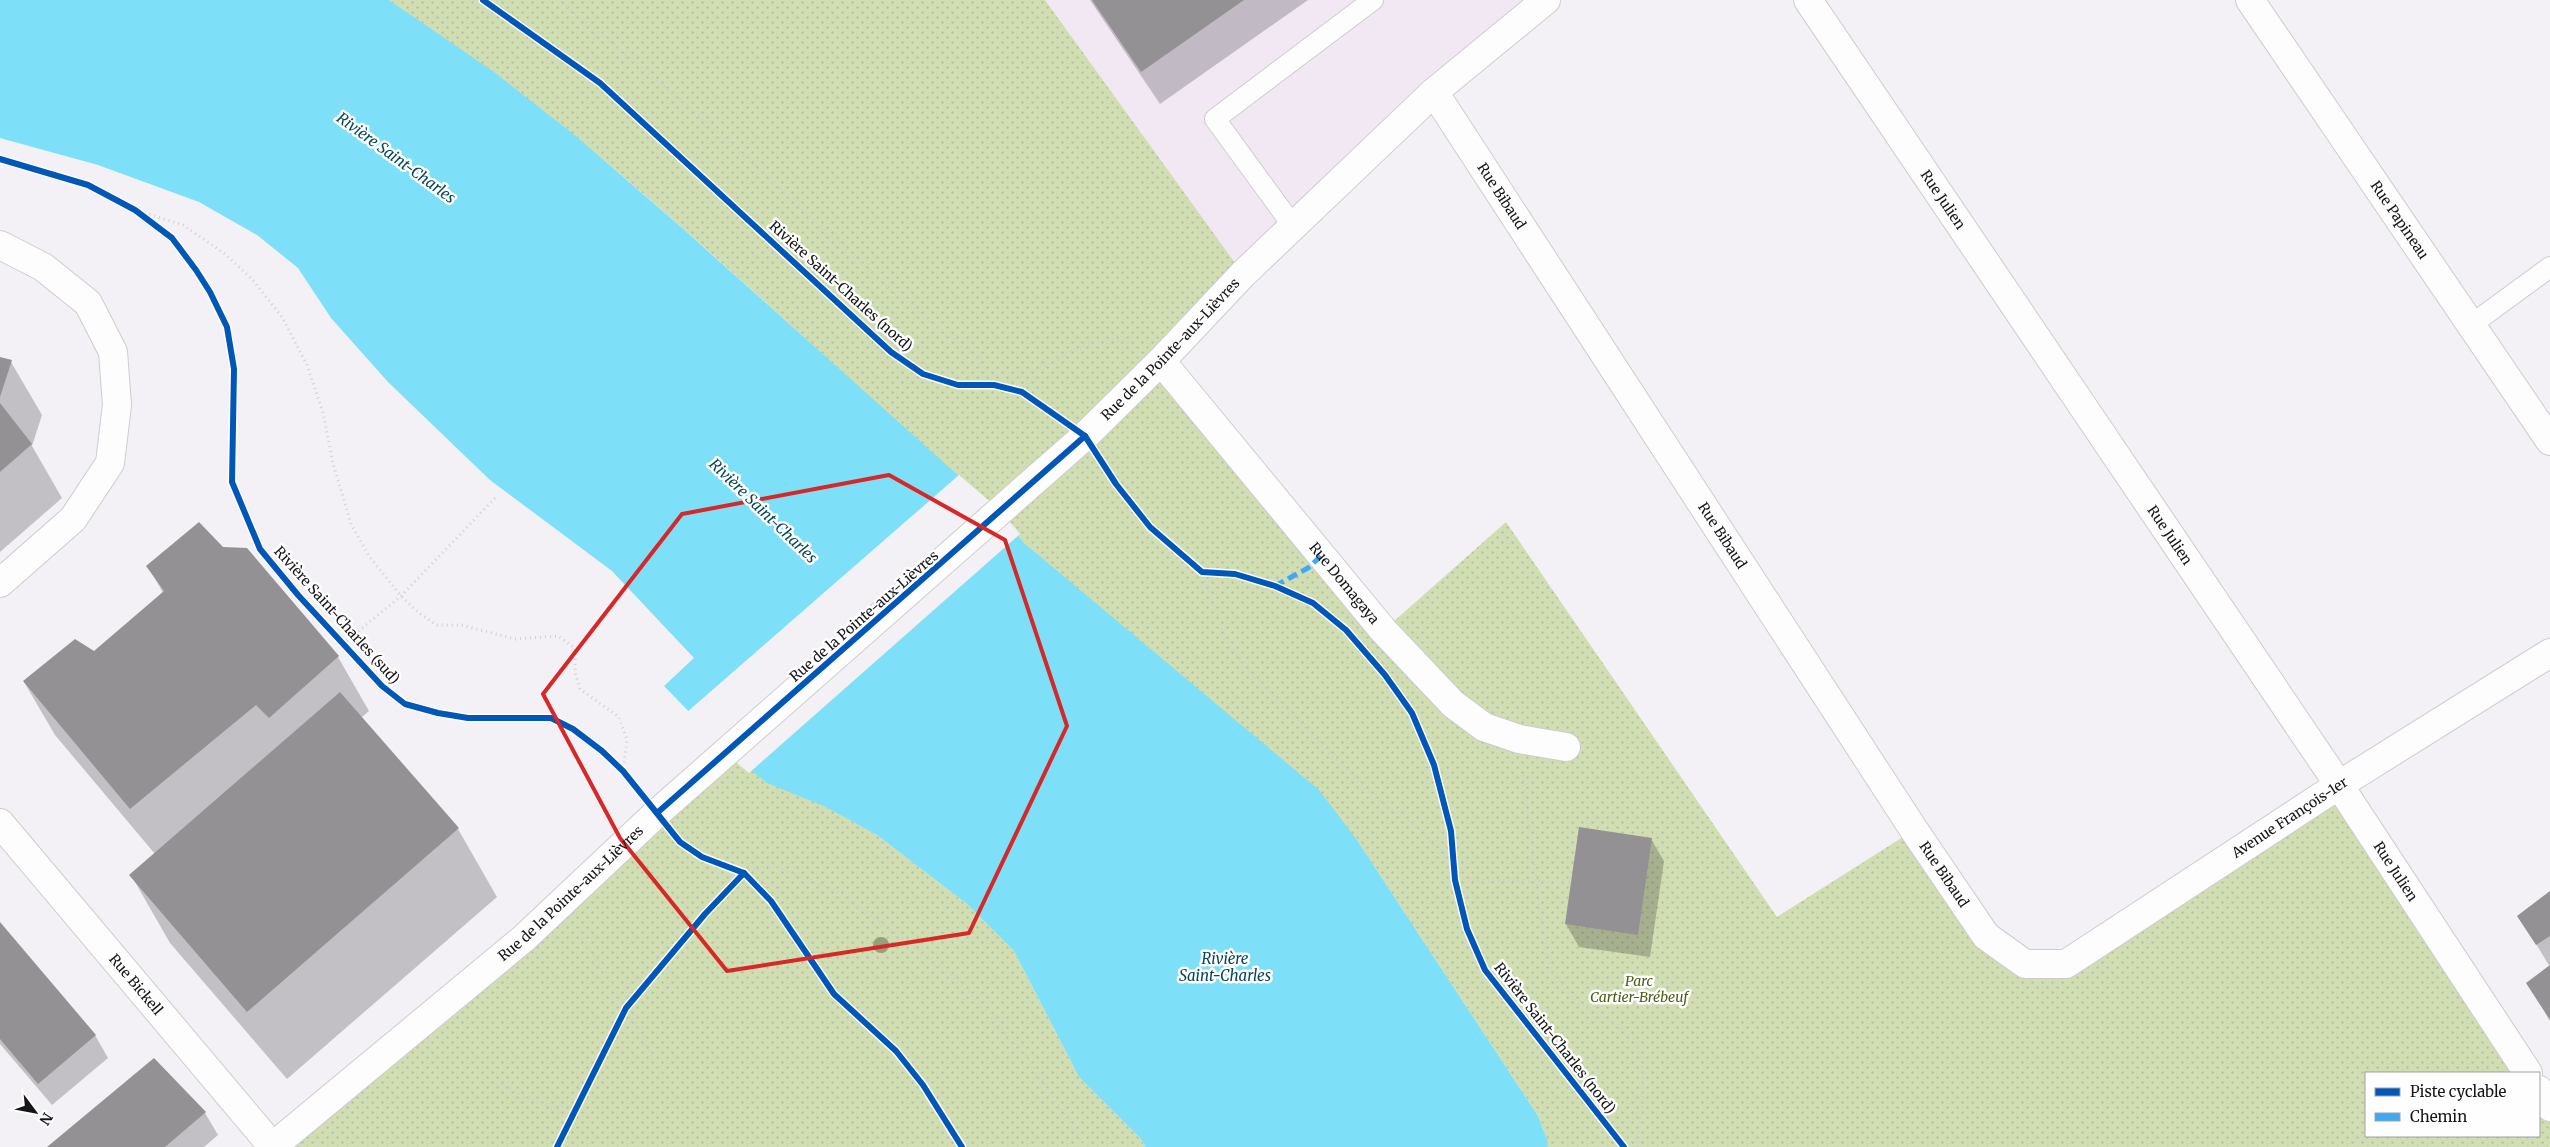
<svg xmlns="http://www.w3.org/2000/svg" width="2550" height="1147" viewBox="0 0 2550 1147" font-family="Merriweather,serif">
	<style>
		.commercial { fill: #f2e8f4 }
		.park { fill: url(#park-dots) }
		.water { fill: #7de0f8 }
		.pier { fill: #f3f1f5 }
		.shadow { fill: #0003 }
		.building { fill: #939194 }
		.lines { fill: none; stroke-linecap: round; stroke-linejoin: round }
		.service-casing { stroke: #cecccf; stroke-width: 22 }
		.minor-casing { stroke: #cecccf; stroke-width: 30 }
		.tertiary-casing { stroke: #cecccf; stroke-width: 30 }
		.path { stroke: #d0d0d0; stroke-width: 3; stroke-dasharray: 1 4; stroke-linecap: butt }
		.service { stroke: #fdfdfe; stroke-width: 20 }
		.minor { stroke: #fdfdfe; stroke-width: 28 }
		.tertiary { stroke: #fdfdfe; stroke-width: 28 }
		.quiet { stroke: #3fa9f5; stroke-width: 5; stroke-dasharray: 10 5; stroke-linecap: butt }
		.cycleway-casing { stroke: #fefefe; stroke-width: 9 }
		.cycleway { stroke: #0057b8; stroke-width: 6 }
		.tree { fill: #989f7b }
		.marked { fill: none; stroke: #d62828; stroke-width: 4; stroke-linejoin: round }
		.labels { text-anchor: middle; stroke-width: 5; stroke-linejoin: round; paint-order: stroke }
		.street-label { font-size: 14px; fill: #151416; stroke: #fefefe }
		.park-label { font-size: 14px; font-style: italic; fill: #4d5c17; stroke: #fefefe }
		.water-label { font-size: 15px; font-style: italic; fill: #074755; stroke: #fefefe }
	</style>
	<defs>
		<pattern id="park-dots" width="8" height="8" patternUnits="userSpaceOnUse" patternTransform="scale(1.25)"><rect width="8" height="8" fill="#d1ddb2"/><path d="M2 2h.1M6 6h.1" fill="none" stroke="#b3bd98" stroke-width="1.8" stroke-linecap="round"/></pattern>
	</defs>
	<rect width="100%" height="100%" fill="#f3f1f5"/>
	<!-- commercial -->
	<path class="commercial" d="M 1045,0 L 1546,0 L 1243,274 Z"/>
	<!-- park -->
	<g class="park">
		<path d="M 389,0 L 1045,0 L 1243,274 L 1161,361 L 1384,630 L 1506,522 L 1777,917 L 1914,830 L 1986,936 L 2066,964 L 2339,785 L 2528,1073 L 2366,1073 L 2366,1136 L 2539,1136 L 2539,1090 L 2550,1107 L 2550,1147 L 1547,1147 L 1548,1142 L 1538,1116 L 1357,840 L 1024,543 L 1000,513 C 857,390 722,257 576,137 C 516,88 452,45 389,0 Z"/>
		<path d="M 728,752 L 877,835 L 967,904 L 1014,951 L 1079,1077 L 1140,1138 L 1146,1147 L 272,1147 Z"/>
	</g>
	<!-- water -->
	<path class="water" d="M 0,0 L 389,0 L 494,72 L 577,137 L 680,226 L 1000,513 L 1024,543 L 1319,790 L 1357,840 L 1538,1116 L 1548,1142 L 1547,1147 L 1146,1147 L 1140,1138 L 1079,1077 L 1014,951 L 967,904 L 877,835 L 826,807 L 767,783 L 728,752 L 664,686 L 694,658 L 612,571 L 490,480 L 388,382 L 331,318 L 298,268 L 257,235 L 199,202 L 98,165 L 0,138 Z"/>
	<!-- pier -->
	<path class="pier" d="M 959,475 L 1001,511 L 1020,534 L 749,773 L 726,754 L 686,713 Z"/>
	<!-- shadow -->
	<g class="shadow">
		<path d="M 1090,0 L 1308,0 L 1160,104 Z"/>
		<path d="M 0,358 L 11,362 L 42,415 L 32,446 L 62,498 L 0,552 Z"/>
		<path d="M 222,548 L 247,549 L 338,657 L 369,711 L 361,718 L 458,829 L 497,897 L 287,1079 L 170,943 L 131,875 L 155,854 L 55,735 L 24,682 L 95,652 L 163,593 L 148,566 Z"/>
		<path d="M 1580,829 L 1651,839 L 1664,861 L 1650,957 L 1579,947 L 1566,924 Z"/>
		<path d="M 2550,893 L 2550,1021 L 2528,983 L 2550,967 L 2519,916 Z"/>
		<path d="M 0,924 L 95,1035 L 108,1058 L 52,1105 L 0,1044 Z"/>
		<path d="M 154,1060 L 205,1113 L 218,1135 L 204,1147 L 49,1147 Z"/>
	</g>
	<!-- building -->
	<g class="building">
		<path d="M 1092,0 L 1244,0 L 1141,72 Z"/>
		<path d="M 0,357 L 12,360 L 0,397 Z"/>
		<path d="M 0,403 L 32,444 L 0,472 Z"/>
		<path d="M 199,522 L 223,547 L 247,548 L 339,656 L 269,718 L 256,705 L 130,809 L 23,681 L 75,639 L 94,651 L 164,591 L 146,566 Z"/>
		<path d="M 340,692 L 459,828 L 247,1012 L 129,875 Z"/>
		<path d="M 1579,827 L 1652,838 L 1638,935 L 1565,924 Z"/>
		<path d="M 2550,891 L 2550,936 L 2536,945 L 2517,916 Z"/>
		<path d="M 0,922 L 96,1035 L 38,1084 L 0,1039 Z"/>
		<path d="M 2550,965 L 2550,1020 L 2526,983 Z"/>
		<path d="M 154,1058 L 206,1112 L 165,1147 L 47,1147 Z"/>
	</g>
	<g class="lines">
		<!-- service casing -->
		<g class="service-casing">
			<g id="service">
				<path d="M 1293,226 L 1215,119 L 1373,0"/>
				<path d="M 2471,325 L 2550,267"/>
			</g>
		</g>
		<!-- minor casing -->
		<g class="minor-casing">
			<g id="minor">
				<path id="s1" d="M 1808,0 L 2339,785 L 2528,1073"/>
				<path id="s2" d="M 2250,0 L 2550,441"/>
				<path id="s3" d="M 1434,92 L 1914,830 L 1986,936 L 2025,964 L 2066,964 L 2339,785 L 2550,653"/>
				<path d="M 0,245 L 43,267 L 88,303 L 113,352 L 117,405 L 110,463 L 73,519 L 0,583"/>
				<path id="s4" d="M 1161,361 L 1383,630 L 1453,704 L 1484,727 L 1519,739 L 1566,747"/>
				<path id="s5" d="M 0,823 L 273,1147"/>
				<path d="M 2539,1090 L 2550,1107"/>
			</g>
		</g>
		<!-- tertiary casing -->
		<g class="tertiary-casing">
			<g id="tertiary">
				<path id="s6" d="M 272,1147 L 523,939 L 657,813 L 1085,436 L 1161,361 L 1243,274 L 1434,92 L 1546,0"/>
			</g>
		</g>
		<!-- path -->
		<g class="path">
			<path d="M 560,0 L 704,120 L 888,287 L 954,339 L 977,359 L 994,385 C 1013,379 1031,373 1049,364 C 1078,350 1093,332 1129,343"/>
			<path d="M 135,210 L 183,225 L 225,254 L 252,279 L 282,317 L 307,365 L 323,413 L 333,463 L 351,524 L 369,556 L 401,596 L 419,613 L 437,625 L 461,625 L 515,639 L 558,636 L 576,649 L 575,672 L 580,689 L 619,717 L 627,740 L 623,771"/>
			<path d="M 1202,572 L 1225,639 L 1249,671 L 1373,797 L 1420,829 L 1443,856 L 1455,880 L 1536,881 L 1571,884"/>
			<path d="M 343,644 L 401,596 L 495,498"/>
			<path d="M 1523,775 L 1546,955 C 1552,970 1559,985 1572,997 C 1590,1013 1615,1019 1632,1038 C 1651,1060 1641,1120 1636,1147"/>
			<path d="M 744,873 L 771,865 L 833,889 L 931,958 L 965,988 L 1026,1055 L 1085,1147"/>
			<path d="M 580,934 L 626,1008 L 662,1073"/>
			<path d="M 496,1083 L 571,1117"/>
		</g>
		<!-- service -->
		<use href="#service" class="service"/>
		<!-- minor -->
		<use href="#minor" class="minor"/>
		<!-- tertiary -->
		<use href="#tertiary" class="tertiary"/>
		<!-- quiet -->
		<path class="quiet" d="M 1275,586 L 1308,568 L 1322,555"/>
		<!-- cycleway casing -->
		<g class="cycleway-casing">
			<g id="cycleway">
				<path d="M 483,0 L 600,83 L 891,352 L 923,374 L 958,385 L 994,385 L 1022,392 L 1085,436 L 1116,484 L 1150,527 L 1202,572 L 1235,574 L 1275,586 L 1313,603 L 1346,630 L 1385,675 L 1412,713 L 1434,765 L 1451,831 L 1455,880 L 1467,929 L 1485,970 L 1624,1147"/>
				<path d="M 0,159 L 88,185 L 135,210 L 172,238 L 196,270 L 210,292 L 227,327 L 234,369 L 232,482 L 260,549 L 298,595 L 382,686 L 405,704 L 438,713 L 468,718 L 551,718 L 573,729 L 602,751 L 623,771 L 680,842 L 702,857 L 744,873 L 771,901 L 834,994 L 896,1051 L 923,1085 L 962,1147"/>
				<path d="M 657,813 L 1085,436"/>
				<path d="M 557,1147 L 626,1008 L 705,914 L 744,873"/>
			</g>
		</g>
		<!-- cycleway -->
		<use href="#cycleway" class="cycleway"/>
	</g>
	<!-- trees -->
	<circle class="tree" cx="881" cy="945" r="8"/>
	<!-- marked area -->
	<path class="marked" d="M 889,475 L 1005,540 L 1067,726 L 969,933 L 727,971 L 620,838 L 543,694 L 682,514 Z"/>
	<g class="labels">
		<!-- street labels -->
		<g class="street-label">
			<text dy="5" stroke="none"><textPath href="#s3" startOffset="124">Rue Bibaud</textPath></text>
			<text dy="5" stroke="none"><textPath href="#s1" startOffset="241">Rue Julien</textPath></text>
			<text dy="5" stroke="none"><textPath href="#s2" startOffset="266">Rue Papineau</textPath></text>
			<text transform="translate(841 286) rotate(42)" y="5">Rivière Saint-Charles (nord)</text>
			<text dy="5" stroke="none"><textPath href="#s6" startOffset="1202">Rue de la Pointe-aux-Lièvres</textPath></text>
			<text dy="5" stroke="none"><textPath href="#s3" startOffset="529">Rue Bibaud</textPath></text>
			<text dy="5" stroke="none"><textPath href="#s1" startOffset="646">Rue Julien</textPath></text>
			<text dy="5" stroke="none"><textPath href="#s4" startOffset="288">Rue Domagaya</textPath></text>
			<text transform="translate(337 615) rotate(48)" y="5">Rivière Saint-Charles (sud)</text>
			<text transform="translate(864 616) rotate(-41)" y="5">Rue de la Pointe-aux-Lièvres</text>
			<text dy="5" stroke="none"><textPath href="#s3" startOffset="1365">Avenue François-1er</textPath></text>
			<text dy="5" stroke="none"><textPath href="#s1" startOffset="1051">Rue Julien</textPath></text>
			<text dy="5" stroke="none"><textPath href="#s3" startOffset="934">Rue Bibaud</textPath></text>
			<text dy="5" stroke="none"><textPath href="#s6" startOffset="392">Rue de la Pointe-aux-Lièvres</textPath></text>
			<text dy="5" stroke="none"><textPath href="#s5" startOffset="211">Rue Bickell</textPath></text>
			<text transform="translate(1555 1038) rotate(52)" y="5">Rivière Saint-Charles (nord)</text>
		</g>
		<!-- park labels -->
		<g class="park-label">
			<text x="1639" y="986">Parc<tspan x="1639" dy="16">Cartier-Brébeuf</tspan></text>
		</g>
		<!-- water labels -->
		<g class="water-label">
			<text transform="translate(396 158) rotate(36)" y="5">Rivière Saint-Charles</text>
			<text transform="translate(763 511) rotate(44)" y="5">Rivière Saint-Charles</text>
			<text x="1225" y="964">Rivière<tspan x="1225" dy="17">Saint-Charles</tspan></text>
		</g>
	</g>
	<!-- legend -->
	<rect x="2365" y="1072" width="175" height="65" fill="#fefefe" stroke="#a1a0a1"/>
	<rect x="2375" y="1088" width="25" height="8" fill="#0057b8" stroke="#a1a0a1"/>
	<text x="2410" y="1097" font-size="15" fill="#151416">Piste cyclable</text>
	<rect x="2375" y="1113" width="25" height="8" fill="#3fa9f5" stroke="#a1a0a1"/>
	<text x="2410" y="1122" font-size="15" fill="#151416">Chemin</text>
	<!-- north arrow -->
	<g transform="translate(35 1112) rotate(122)" stroke="#fefefe" stroke-width="4" paint-order="stroke">
	<path d="M0-4L9 19L0 12L-9 19Z" fill="#151416"/>
	<text y="-8" font-size="14" font-weight="bold" text-anchor="middle" fill="#151416">N</text>
	</g>
</svg>
